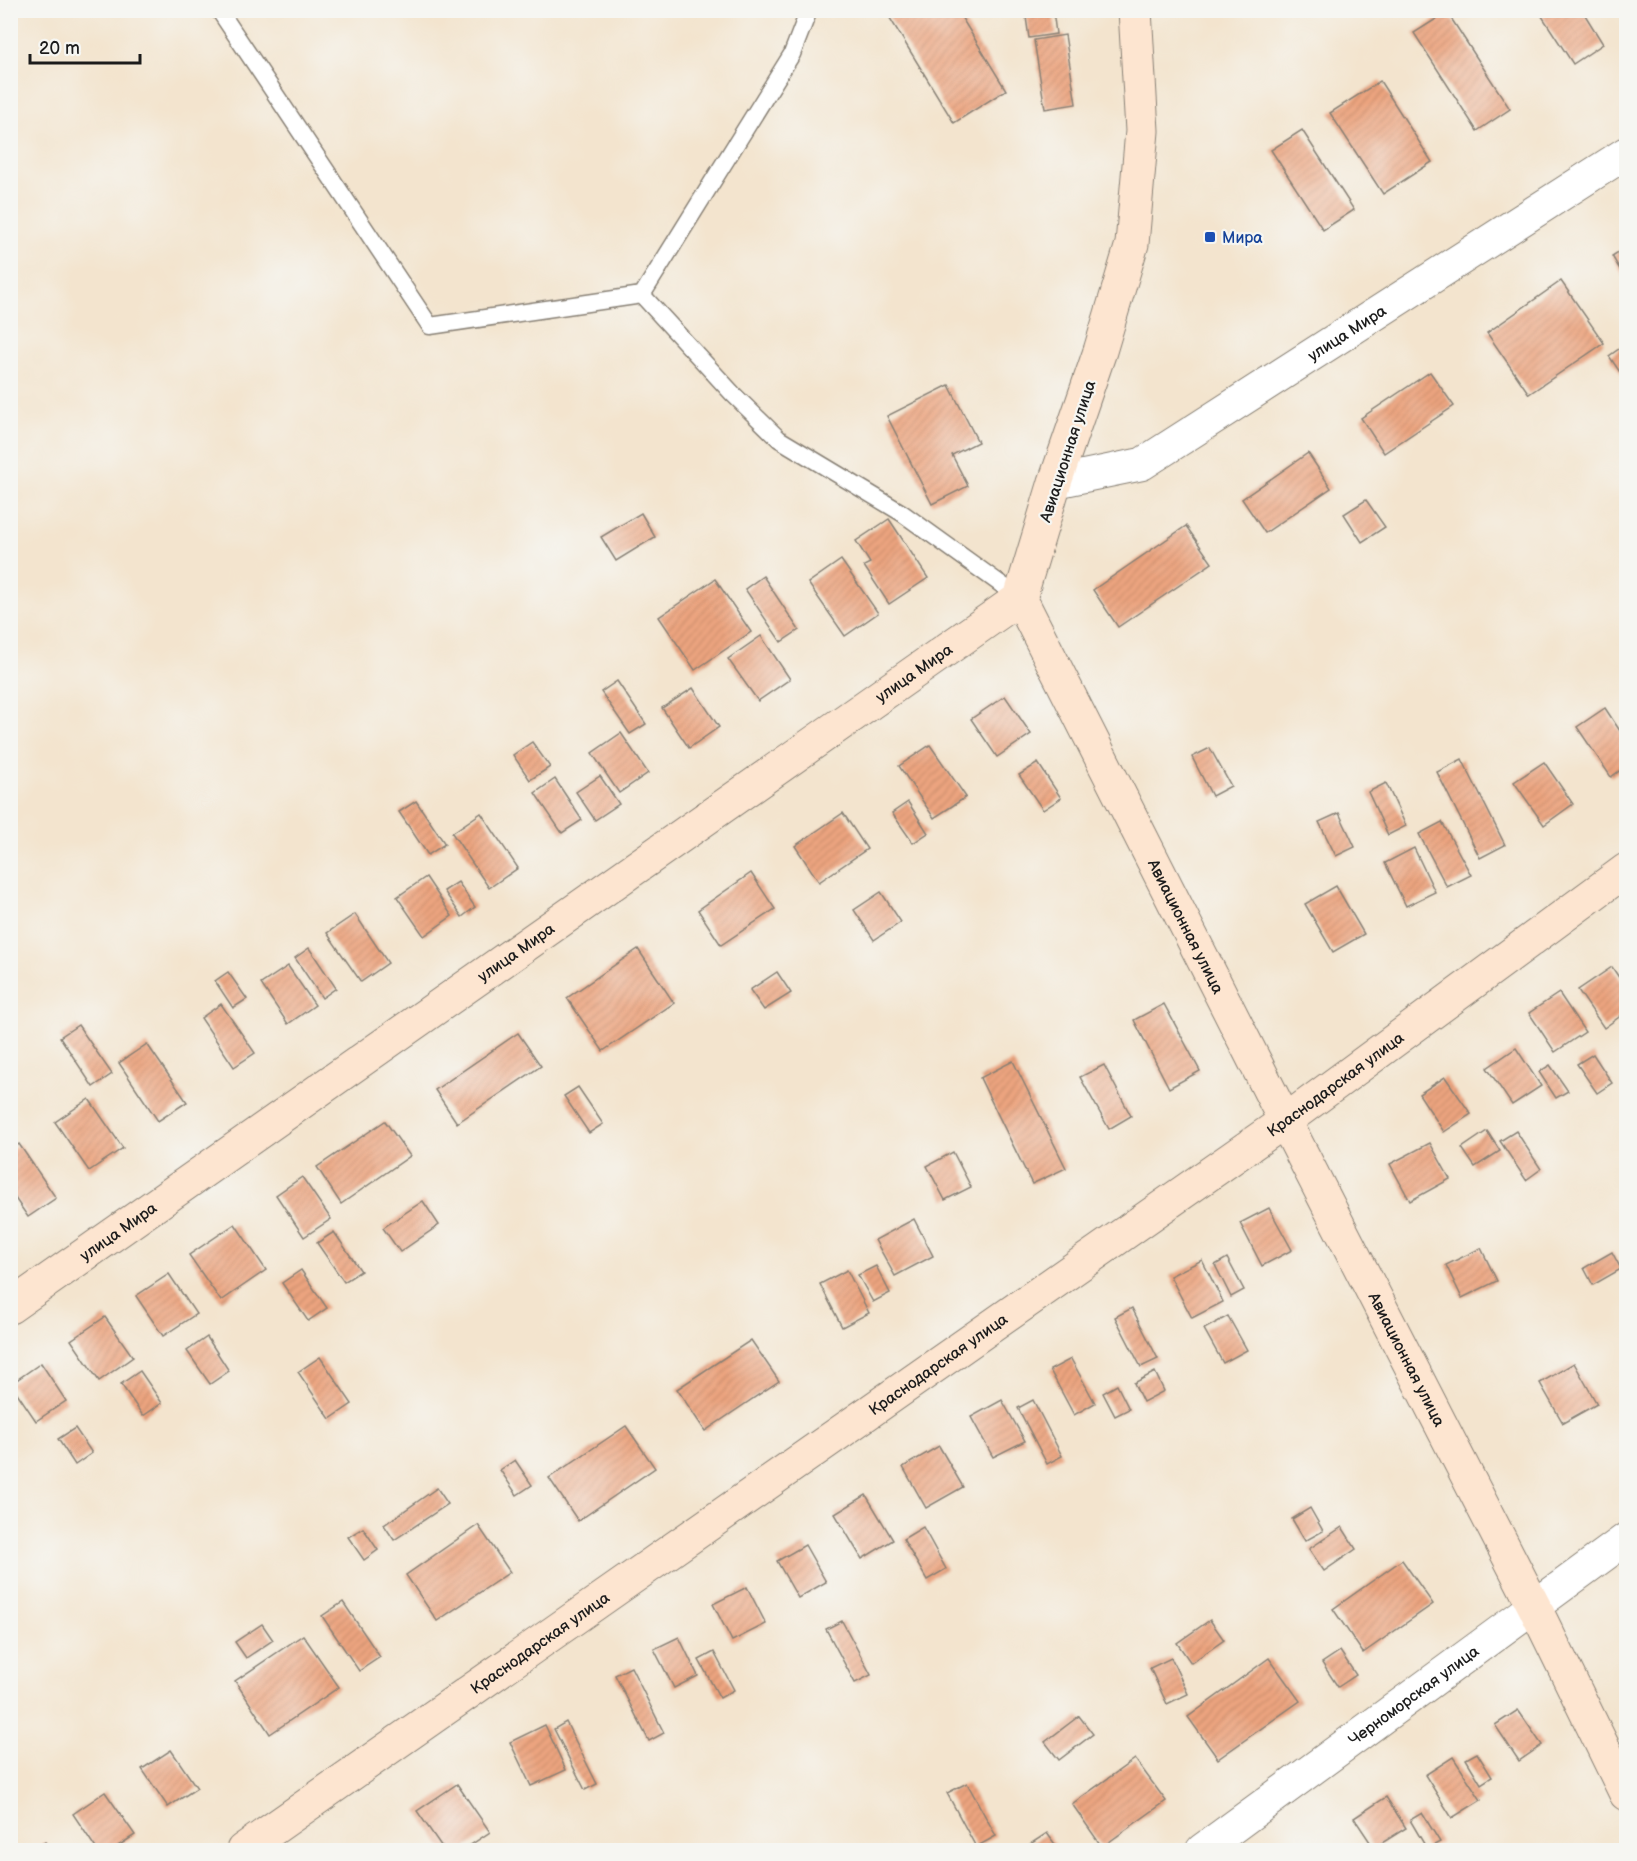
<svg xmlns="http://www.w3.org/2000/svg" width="1637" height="1861" viewBox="0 0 1637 1861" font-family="'Balsamiq Sans',sans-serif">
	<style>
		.building { fill: url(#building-hatch) }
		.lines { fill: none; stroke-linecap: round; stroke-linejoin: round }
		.lane-casing { stroke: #888075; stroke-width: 19 }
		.street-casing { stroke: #888075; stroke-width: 34 }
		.secondary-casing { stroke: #888075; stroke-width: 35 }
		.lane { stroke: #fff; stroke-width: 16 }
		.street { stroke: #fff; stroke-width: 32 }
		.secondary { stroke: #fde5d0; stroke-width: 33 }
		.transit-dot { fill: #1a4fb4; stroke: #f6f6f2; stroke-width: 2 }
		.labels { text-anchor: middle; stroke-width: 4.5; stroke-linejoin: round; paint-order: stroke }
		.transit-label { font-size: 16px; fill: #164399; stroke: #f6f6f2; text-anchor: start }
		.street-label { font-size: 16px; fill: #1c1c1c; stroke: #f6f6f2 }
	</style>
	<defs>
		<pattern id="building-hatch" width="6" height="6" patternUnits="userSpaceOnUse" patternTransform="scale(1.5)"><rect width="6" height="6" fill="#eca47f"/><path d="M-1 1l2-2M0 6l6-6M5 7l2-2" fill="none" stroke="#ca8d6d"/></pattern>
	</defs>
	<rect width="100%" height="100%" fill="#f6f6f2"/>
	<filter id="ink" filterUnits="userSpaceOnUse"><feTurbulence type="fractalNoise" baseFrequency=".0167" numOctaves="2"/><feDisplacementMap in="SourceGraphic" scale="12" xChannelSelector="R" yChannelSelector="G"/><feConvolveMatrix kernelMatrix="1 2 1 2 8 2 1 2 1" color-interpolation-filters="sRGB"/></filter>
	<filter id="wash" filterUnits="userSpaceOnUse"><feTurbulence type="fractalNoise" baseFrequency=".008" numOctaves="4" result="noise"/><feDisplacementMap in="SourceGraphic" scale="24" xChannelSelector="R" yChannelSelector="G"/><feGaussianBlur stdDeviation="1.35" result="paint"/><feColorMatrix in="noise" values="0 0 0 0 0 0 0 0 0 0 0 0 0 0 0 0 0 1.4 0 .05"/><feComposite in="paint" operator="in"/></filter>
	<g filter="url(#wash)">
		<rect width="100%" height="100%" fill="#f3e4ce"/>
		<g id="blocks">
			<!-- building -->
			<g class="building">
				<path d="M 885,10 L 957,10 L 1006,90 L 954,123 Z"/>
				<path d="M 1025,10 L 1053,10 L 1056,34 L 1029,38 Z"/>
				<path d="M 1538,10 L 1582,10 L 1603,44 L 1573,64 Z"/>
				<path d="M 1447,12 L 1510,109 L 1477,131 L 1414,33 Z"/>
				<path d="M 1065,35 L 1076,104 L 1045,109 L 1034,40 Z"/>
				<path d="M 1380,81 L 1432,162 L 1383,194 L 1330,113 Z"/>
				<path d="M 1302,130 L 1354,210 L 1323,230 L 1271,150 Z"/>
				<path d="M 1626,247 L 1626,280 L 1612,256 Z"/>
				<path d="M 1561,281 L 1604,343 L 1529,394 L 1487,333 Z"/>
				<path d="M 1626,344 L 1626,381 L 1609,356 Z"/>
				<path d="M 1430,372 L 1454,406 L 1384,453 L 1361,418 Z"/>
				<path d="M 949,385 L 978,442 L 952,455 L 968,486 L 932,504 L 887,416 Z"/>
				<path d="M 1308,453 L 1331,488 L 1265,533 L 1242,499 Z"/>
				<path d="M 1366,500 L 1385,527 L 1362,542 L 1344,514 Z"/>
				<path d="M 641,513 L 655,537 L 616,561 L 601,537 Z"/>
				<path d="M 889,519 L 928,578 L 889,604 L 864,566 L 870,563 L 856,541 Z"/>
				<path d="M 1186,526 L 1212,563 L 1118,627 L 1093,590 Z"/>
				<path d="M 841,560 L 878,613 L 845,636 L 808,583 Z"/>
				<path d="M 763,576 L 799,630 L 781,642 L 745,589 Z"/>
				<path d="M 715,579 L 751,632 L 695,670 L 659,617 Z"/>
				<path d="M 761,636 L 790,679 L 758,701 L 728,659 Z"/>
				<path d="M 617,681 L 646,724 L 630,734 L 601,692 Z"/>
				<path d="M 693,688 L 719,727 L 689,748 L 662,708 Z"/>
				<path d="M 1005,696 L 1031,734 L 997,757 L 971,719 Z"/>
				<path d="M 1605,708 L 1626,740 L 1626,766 L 1611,777 L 1577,727 Z"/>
				<path d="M 621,733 L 648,773 L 619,793 L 592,753 Z"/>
				<path d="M 532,742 L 550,767 L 530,780 L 513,755 Z"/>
				<path d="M 930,745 L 966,797 L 934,818 L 899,766 Z"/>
				<path d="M 1210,748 L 1231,786 L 1212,796 L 1192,757 Z"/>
				<path d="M 1462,759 L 1505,845 L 1480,858 L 1437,772 Z"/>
				<path d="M 1544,762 L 1573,804 L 1544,825 L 1514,782 Z"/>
				<path d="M 1038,763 L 1061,798 L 1043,810 L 1019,775 Z"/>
				<path d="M 600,776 L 619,804 L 595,820 L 576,792 Z"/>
				<path d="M 555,779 L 582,820 L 562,833 L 535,793 Z"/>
				<path d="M 1386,783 L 1406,826 L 1388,835 L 1368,792 Z"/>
				<path d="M 416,801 L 445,844 L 428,855 L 399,812 Z"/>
				<path d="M 908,802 L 928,833 L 913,843 L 892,813 Z"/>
				<path d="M 481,813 L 518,868 L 489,888 L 452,833 Z"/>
				<path d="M 843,813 L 867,849 L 819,882 L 795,846 Z"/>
				<path d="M 1339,813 L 1355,847 L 1336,856 L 1319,822 Z"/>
				<path d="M 1442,822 L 1471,875 L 1447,887 L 1419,834 Z"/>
				<path d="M 1414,848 L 1435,892 L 1406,906 L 1385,863 Z"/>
				<path d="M 751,873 L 775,909 L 721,945 L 698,910 Z"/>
				<path d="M 426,877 L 452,916 L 424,936 L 397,897 Z"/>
				<path d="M 458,882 L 475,907 L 462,917 L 444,891 Z"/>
				<path d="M 1336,886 L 1364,934 L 1333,952 L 1305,904 Z"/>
				<path d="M 881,892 L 901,922 L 874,940 L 854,910 Z"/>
				<path d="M 355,914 L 388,963 L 361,982 L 327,933 Z"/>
				<path d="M 309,948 L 336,988 L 322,998 L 295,958 Z"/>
				<path d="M 638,949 L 674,1003 L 603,1051 L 567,998 Z"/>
				<path d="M 288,966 L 315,1005 L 288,1024 L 261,984 Z"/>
				<path d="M 1612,967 L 1626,988 L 1626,1012 L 1604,1028 L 1578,990 Z"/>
				<path d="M 228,972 L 247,999 L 233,1008 L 215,981 Z"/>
				<path d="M 777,972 L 791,993 L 764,1010 L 750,990 Z"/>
				<path d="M 1559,993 L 1585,1032 L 1555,1052 L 1529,1013 Z"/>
				<path d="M 221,1004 L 255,1053 L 234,1067 L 201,1018 Z"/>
				<path d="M 1164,1004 L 1200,1071 L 1169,1088 L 1134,1020 Z"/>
				<path d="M 78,1025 L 112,1074 L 93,1087 L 60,1037 Z"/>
				<path d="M 518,1033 L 541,1066 L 457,1123 L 435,1090 Z"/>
				<path d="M 1626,1040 L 1626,1056 L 1619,1045 Z"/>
				<path d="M 147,1044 L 187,1102 L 158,1121 L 119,1063 Z"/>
				<path d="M 1516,1048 L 1541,1086 L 1512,1105 L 1487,1068 Z"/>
				<path d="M 1593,1054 L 1612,1083 L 1597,1093 L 1577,1064 Z"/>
				<path d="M 1013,1061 L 1066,1168 L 1032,1184 L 980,1078 Z"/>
				<path d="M 1104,1065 L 1131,1116 L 1109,1129 L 1080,1077 Z"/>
				<path d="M 1550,1065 L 1568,1091 L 1556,1098 L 1539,1072 Z"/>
				<path d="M 1445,1077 L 1471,1114 L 1444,1132 L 1419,1094 Z"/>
				<path d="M 578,1087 L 603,1124 L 589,1133 L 564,1096 Z"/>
				<path d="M 89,1099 L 123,1148 L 89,1171 L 55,1122 Z"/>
				<path d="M 385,1121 L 410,1156 L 341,1204 L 317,1167 Z"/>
				<path d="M 1487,1131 L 1500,1151 L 1475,1167 L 1462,1148 Z"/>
				<path d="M 1516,1131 L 1541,1169 L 1526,1180 L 1500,1141 Z"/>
				<path d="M 1430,1143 L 1450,1179 L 1410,1201 L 1390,1164 Z"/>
				<path d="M 19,1144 L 56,1198 L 28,1217 L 10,1191 L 10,1151 Z"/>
				<path d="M 953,1152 L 971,1187 L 945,1200 L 927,1166 Z"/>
				<path d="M 302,1177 L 331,1219 L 304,1237 L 276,1195 Z"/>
				<path d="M 423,1201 L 439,1225 L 400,1252 L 383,1228 Z"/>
				<path d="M 1269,1208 L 1292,1250 L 1262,1266 L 1240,1223 Z"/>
				<path d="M 914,1219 L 933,1256 L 895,1276 L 875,1240 Z"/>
				<path d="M 235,1224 L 266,1270 L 221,1301 L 189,1255 Z"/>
				<path d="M 334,1232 L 361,1271 L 344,1282 L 317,1243 Z"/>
				<path d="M 1481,1248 L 1497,1281 L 1462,1298 L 1446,1265 Z"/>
				<path d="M 1612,1252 L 1621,1269 L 1593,1285 L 1584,1268 Z"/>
				<path d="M 1227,1258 L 1244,1290 L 1231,1297 L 1215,1265 Z"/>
				<path d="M 1202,1260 L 1223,1302 L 1192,1318 L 1170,1276 Z"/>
				<path d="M 876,1266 L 890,1293 L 873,1302 L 858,1275 Z"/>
				<path d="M 301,1270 L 327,1308 L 308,1321 L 282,1283 Z"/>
				<path d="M 847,1270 L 869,1313 L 842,1327 L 820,1284 Z"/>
				<path d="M 169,1274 L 196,1314 L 163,1336 L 136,1296 Z"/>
				<path d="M 1132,1308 L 1158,1359 L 1141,1367 L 1115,1317 Z"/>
				<path d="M 1228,1316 L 1247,1350 L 1223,1363 L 1204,1329 Z"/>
				<path d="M 105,1317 L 133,1357 L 99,1381 L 71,1340 Z"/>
				<path d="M 207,1337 L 229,1371 L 210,1384 L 187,1351 Z"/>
				<path d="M 751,1340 L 779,1381 L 705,1431 L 677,1389 Z"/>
				<path d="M 320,1357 L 352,1404 L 330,1419 L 298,1372 Z"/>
				<path d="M 1071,1359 L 1095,1403 L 1074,1415 L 1050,1370 Z"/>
				<path d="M 41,1363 L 66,1401 L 36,1421 L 11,1384 Z"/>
				<path d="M 1574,1363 L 1597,1404 L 1563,1423 L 1540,1383 Z"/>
				<path d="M 140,1371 L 162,1403 L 143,1416 L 121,1384 Z"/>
				<path d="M 1155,1372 L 1164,1391 L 1143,1402 L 1134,1383 Z"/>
				<path d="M 1117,1385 L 1129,1409 L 1115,1416 L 1103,1393 Z"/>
				<path d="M 1002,1400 L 1025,1441 L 993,1457 L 971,1417 Z"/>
				<path d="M 1033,1400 L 1062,1456 L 1047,1464 L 1018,1408 Z"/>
				<path d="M 626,1426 L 655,1468 L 578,1521 L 549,1478 Z"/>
				<path d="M 75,1428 L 92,1453 L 75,1465 L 58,1439 Z"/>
				<path d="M 939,1446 L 963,1487 L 926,1508 L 903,1467 Z"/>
				<path d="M 515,1460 L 532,1485 L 517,1495 L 500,1470 Z"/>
				<path d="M 437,1488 L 448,1504 L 394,1540 L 384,1525 Z"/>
				<path d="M 866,1495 L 893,1540 L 862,1559 L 835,1514 Z"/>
				<path d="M 1310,1508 L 1323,1531 L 1305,1541 L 1292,1519 Z"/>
				<path d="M 478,1525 L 510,1572 L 437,1621 L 406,1575 Z"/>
				<path d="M 923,1527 L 946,1569 L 927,1580 L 903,1539 Z"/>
				<path d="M 1342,1527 L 1356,1549 L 1324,1571 L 1309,1549 Z"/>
				<path d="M 363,1528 L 378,1550 L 364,1560 L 348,1537 Z"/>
				<path d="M 805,1545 L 826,1582 L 798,1598 L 777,1561 Z"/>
				<path d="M 1402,1560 L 1433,1604 L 1363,1653 L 1333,1609 Z"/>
				<path d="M 747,1587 L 766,1624 L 732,1641 L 713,1604 Z"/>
				<path d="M 343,1602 L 380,1657 L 359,1671 L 322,1616 Z"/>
				<path d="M 1210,1620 L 1224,1640 L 1191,1663 L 1177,1643 Z"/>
				<path d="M 842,1621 L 871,1675 L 855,1683 L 826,1629 Z"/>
				<path d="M 262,1624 L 273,1640 L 246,1658 L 235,1642 Z"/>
				<path d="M 303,1635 L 339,1687 L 270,1734 L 235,1681 Z"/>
				<path d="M 679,1637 L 698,1676 L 674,1688 L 654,1649 Z"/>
				<path d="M 1340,1651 L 1356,1675 L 1338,1687 L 1322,1663 Z"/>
				<path d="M 714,1652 L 734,1690 L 720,1698 L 699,1660 Z"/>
				<path d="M 1171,1658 L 1188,1694 L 1167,1704 L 1150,1668 Z"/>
				<path d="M 1269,1658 L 1300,1701 L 1218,1759 L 1188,1717 Z"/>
				<path d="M 631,1667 L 664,1733 L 649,1741 L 615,1675 Z"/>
				<path d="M 1518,1710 L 1542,1745 L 1519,1761 L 1495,1725 Z"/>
				<path d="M 1079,1716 L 1093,1734 L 1059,1760 L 1045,1742 Z"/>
				<path d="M 566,1722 L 597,1784 L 585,1790 L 554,1729 Z"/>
				<path d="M 545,1725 L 566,1770 L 531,1786 L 510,1742 Z"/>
				<path d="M 171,1750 L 197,1788 L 168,1807 L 142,1769 Z"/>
				<path d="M 1477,1753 L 1492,1777 L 1481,1784 L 1466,1759 Z"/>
				<path d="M 1453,1757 L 1481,1800 L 1452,1818 L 1425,1775 Z"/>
				<path d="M 1135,1759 L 1166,1801 L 1102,1847 L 1072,1804 Z"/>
				<path d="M 967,1783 L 996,1836 L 976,1847 L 947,1793 Z"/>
				<path d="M 457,1784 L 490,1832 L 463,1850 L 444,1850 L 417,1811 Z"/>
				<path d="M 105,1792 L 135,1835 L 112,1850 L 97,1850 L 73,1814 Z"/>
				<path d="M 1386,1797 L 1406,1828 L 1374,1848 L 1354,1818 Z"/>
				<path d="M 1422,1813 L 1440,1842 L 1427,1849 L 1410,1820 Z"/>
				<path d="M 1047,1833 L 1059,1850 L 1021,1850 Z"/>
				<path d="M 45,1842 L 51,1850 L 33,1850 Z"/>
			</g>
		</g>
	</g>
	<g filter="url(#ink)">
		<use href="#blocks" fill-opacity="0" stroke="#888075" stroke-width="1.5"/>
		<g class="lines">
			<!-- lane casing -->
			<g class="lane-casing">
				<g id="lane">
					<path d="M 219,10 L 430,326 L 642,295 L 792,54 L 809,10"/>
					<path d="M 642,295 L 733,394 L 779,439 L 902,513 L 1020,598"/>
				</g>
			</g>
			<!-- street casing -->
			<g class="street-casing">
				<g id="street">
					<path id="s1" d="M 1055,482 L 1142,464 L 1626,153"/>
					<path id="s2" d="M 1202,1850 L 1626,1539"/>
				</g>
			</g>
			<!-- secondary casing -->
			<g class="secondary-casing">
				<g id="secondary">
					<path id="s3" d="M 1135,10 L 1142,131 L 1132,244 L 1100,351 L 1055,482 L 1020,598 L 1285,1121 L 1534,1606 L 1626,1794"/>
					<path id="s4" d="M 10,1307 L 1020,598"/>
					<path id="s5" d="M 243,1850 L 1285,1121 L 1626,870"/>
				</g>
			</g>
			<!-- lane -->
			<use href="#lane" class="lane"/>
			<!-- street -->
			<use href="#street" class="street"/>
			<!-- secondary -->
			<use href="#secondary" class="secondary"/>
		</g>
	</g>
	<!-- markers -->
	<rect class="transit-dot" x="1204" y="231" width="12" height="12" rx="3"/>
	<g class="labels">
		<!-- transit labels -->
		<g class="transit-label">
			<text x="1222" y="243">Мира</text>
		</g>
		<!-- street labels -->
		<g class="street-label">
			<text dy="6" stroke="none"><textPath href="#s1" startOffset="332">улица Мира</textPath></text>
			<text transform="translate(1067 451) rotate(-72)" y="6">Авиационная улица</text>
			<text dy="6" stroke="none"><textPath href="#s4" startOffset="1104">улица Мира</textPath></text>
			<text dy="6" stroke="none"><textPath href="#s3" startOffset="974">Авиационная улица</textPath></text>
			<text dy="6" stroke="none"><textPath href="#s4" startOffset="618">улица Мира</textPath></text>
			<text dy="6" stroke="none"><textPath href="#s5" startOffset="1334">Краснодарская улица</textPath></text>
			<text dy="6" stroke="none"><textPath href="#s4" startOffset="132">улица Мира</textPath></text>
			<text dy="6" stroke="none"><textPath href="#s3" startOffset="1460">Авиационная улица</textPath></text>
			<text dy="6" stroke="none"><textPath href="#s5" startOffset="848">Краснодарская улица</textPath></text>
			<text dy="6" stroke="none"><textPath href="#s5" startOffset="362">Краснодарская улица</textPath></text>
			<text dy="6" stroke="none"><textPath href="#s2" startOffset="262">Черноморская улица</textPath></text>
		</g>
	</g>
	<!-- margin -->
	<rect width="1637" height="1861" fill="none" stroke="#f6f6f2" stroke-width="36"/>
	<!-- scale -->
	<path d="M30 54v9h110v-9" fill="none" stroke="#1c1c1c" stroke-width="3"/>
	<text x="39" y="54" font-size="18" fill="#1c1c1c" stroke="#f6f6f2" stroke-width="4.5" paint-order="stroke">20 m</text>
</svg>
